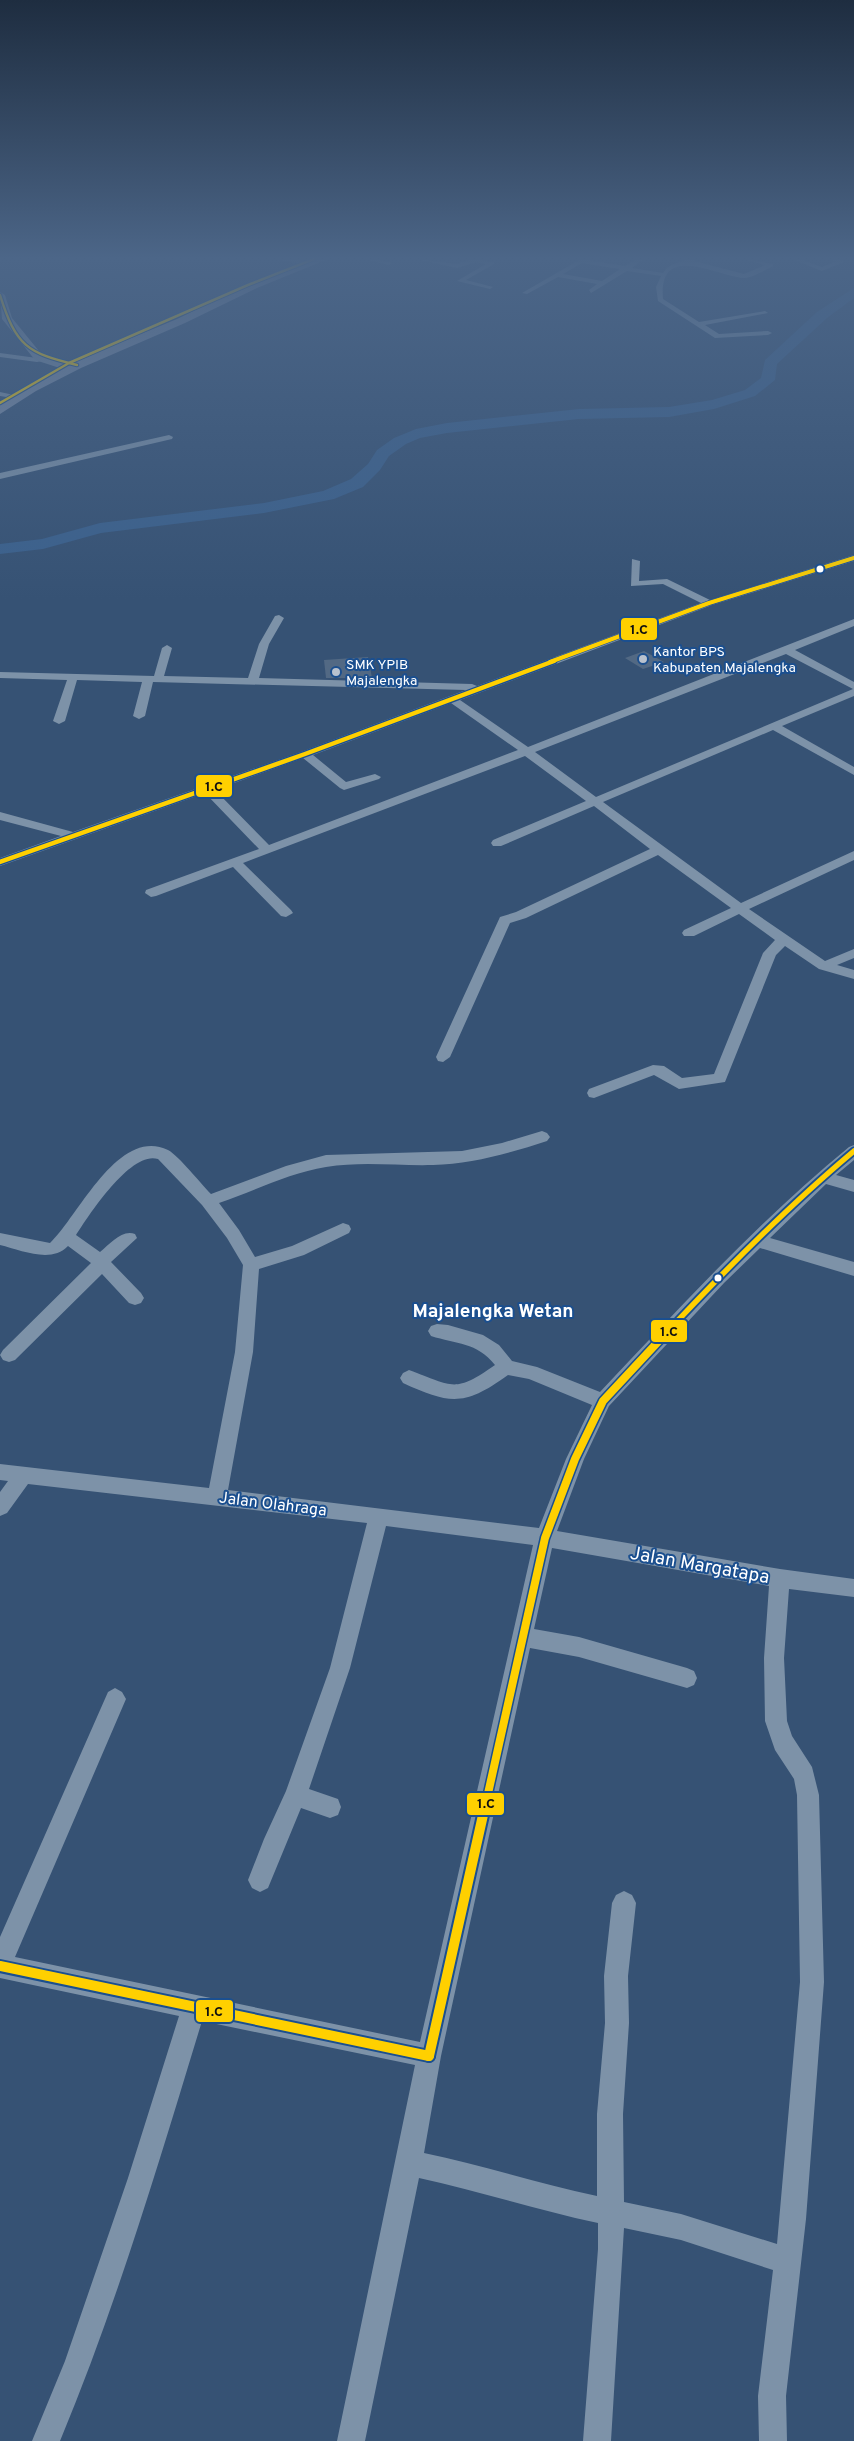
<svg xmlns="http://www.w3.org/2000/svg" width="854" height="2441" viewBox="0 0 854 2441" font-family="Overpass,sans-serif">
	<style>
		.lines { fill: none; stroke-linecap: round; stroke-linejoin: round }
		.river { fill: #3b618d; fill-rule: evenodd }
		.building { fill: #526984 }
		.street { fill: #7d92a8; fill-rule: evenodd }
		.secondary { fill: #798da4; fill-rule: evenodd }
		.primary { fill: #7d8ea7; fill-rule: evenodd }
		.bus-1-far5-casing { stroke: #1b4f8f; stroke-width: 4.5 }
		.bus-1-far4-casing { stroke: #1b4f8f; stroke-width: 5.5 }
		.bus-1-far3-casing { stroke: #1b4f8f; stroke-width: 7 }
		.bus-1-far2-casing { stroke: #1b4f8f; stroke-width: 9 }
		.bus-1-far1-casing { stroke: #1b4f8f; stroke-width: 11 }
		.bus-1-casing { stroke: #1b4f8f; stroke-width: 14 }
		.bus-1-far5 { stroke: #ffd000; stroke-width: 2.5 }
		.bus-1-far4 { stroke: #ffd000; stroke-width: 4 }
		.bus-1-far3 { stroke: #ffd000; stroke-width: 4.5 }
		.bus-1-far2 { stroke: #ffd000; stroke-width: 5.5 }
		.bus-1-far1 { stroke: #ffd000; stroke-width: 8 }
		.bus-1 { stroke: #ffd000; stroke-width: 10 }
		.bus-dot { fill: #fff; stroke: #1b4f8f; stroke-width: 2 }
		.poi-dot { fill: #b9c2ce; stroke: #1b4f8f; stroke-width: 2 }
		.labels { text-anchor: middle; stroke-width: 4; stroke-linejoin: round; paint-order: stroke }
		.far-poi-label { font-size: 14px; fill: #fff; stroke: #1b4f8f; text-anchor: start }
		.street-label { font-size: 16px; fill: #fff; stroke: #1b4f8f }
		.quarter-label { font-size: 19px; font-weight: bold; fill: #fff; stroke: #1b4f8f }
		.near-street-label { font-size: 19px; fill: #fff; stroke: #1b4f8f }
		.line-badge { stroke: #1b4f8f; stroke-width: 2 }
		.pale-badge-label { font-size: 14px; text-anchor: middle; font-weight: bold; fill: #111 }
	</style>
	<rect width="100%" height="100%" fill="#365274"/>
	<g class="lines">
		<!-- river -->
		<path class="river" d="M 854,288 L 854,298 L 827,318 L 777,364 L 775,380 L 755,396 L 714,409 L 669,417 L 579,419 L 447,433 L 420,438 L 406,444 L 389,456 L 380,470 L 363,487 L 334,499 L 264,513 L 101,533 L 43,549 L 0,554 L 0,544 L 42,539 L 100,523 L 264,503 L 323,491 L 351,479 L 368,464 L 377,450 L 394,438 L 416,429 L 447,423 L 579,409 L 669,407 L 712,400 L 745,390 L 761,378 L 765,360 L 817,312 Z"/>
	</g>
	<!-- building -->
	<g class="building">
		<path d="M 644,651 L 664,662 L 643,669 L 625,658 Z"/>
		<path d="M 368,657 L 372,678 L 326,678 L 324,660 Z"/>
	</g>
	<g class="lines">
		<!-- street -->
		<g class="street">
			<path d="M 270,259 L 291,259 L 309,262 L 306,264 Z"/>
			<path d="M 364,259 L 376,259 L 392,263 L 389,265 Z"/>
			<path d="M 416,259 L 457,264 L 472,259 L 494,262 L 494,264 L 466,280 L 493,287 L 490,289 L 457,281 L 486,264 L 476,262 L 457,268 Z"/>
			<path d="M 581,259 L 625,266 L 637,259 L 644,259 L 632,268 L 663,273 C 669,263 686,259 696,259 L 694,261 L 744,274 L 765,265 L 744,259 L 773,264 L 773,266 C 765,270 753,278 744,278 C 716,276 658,241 663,299 L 699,322 L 765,311 L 768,313 L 705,325 L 719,334 L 768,331 L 772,333 L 768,335 L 715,338 L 658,301 L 656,287 L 661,276 L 627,271 L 591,293 L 589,290 L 597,284 L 558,277 L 527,294 L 522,293 ZM 582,263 L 620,269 L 602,281 L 563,274 Z"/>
			<path d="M 792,259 L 800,259 L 822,267 L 835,262 L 831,259 L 839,259 L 844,262 L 822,271 Z"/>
			<path d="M 0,353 L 37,358 L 51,356 L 55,358 L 37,362 L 0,357 Z"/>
			<path d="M 0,392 L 23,397 L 19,399 L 0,396 Z"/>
			<path d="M 169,435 L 173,437 L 172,439 L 0,479 L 0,473 Z"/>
			<path d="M 854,555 L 854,561 L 712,605 L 460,700 L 528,747 L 854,619 L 854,626 L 795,650 L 854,682 L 854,696 L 782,726 L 854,767 L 854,775 L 773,730 L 603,802 L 741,903 L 854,851 L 854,860 L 749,909 L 825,961 L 854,949 L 854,958 L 837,965 L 854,970 L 854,979 L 819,969 L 785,946 L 776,955 L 725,1082 L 679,1089 L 654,1075 L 594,1098 L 589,1097 L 587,1093 L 589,1089 L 653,1065 L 664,1066 L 682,1078 L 714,1074 L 763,953 L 775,940 L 739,914 L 694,936 L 684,936 L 682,933 L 684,930 L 731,908 L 658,855 L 526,918 L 510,923 L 450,1057 L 443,1062 L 438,1061 L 436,1057 L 500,917 L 516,912 L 650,849 L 594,806 L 501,846 L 493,846 L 491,843 L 493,840 L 586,801 L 525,756 L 243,863 L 291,910 L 293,913 L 286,917 L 281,916 L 233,867 L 156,896 L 151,897 L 145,893 L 146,890 L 259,849 L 205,793 L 0,866 L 0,858 L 61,836 L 0,820 L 0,812 L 73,832 L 301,752 L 466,690 L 153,682 L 145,716 L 139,719 L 133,716 L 142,682 L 77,680 L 65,721 L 59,724 L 53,721 L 67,680 L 0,678 L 0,672 L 154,676 L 162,648 L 167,645 L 172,648 L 164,676 L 248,678 L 259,644 L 275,616 L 279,615 L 284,618 L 269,644 L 259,678 L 472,684 L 477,686 L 701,603 L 663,584 L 631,586 L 632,559 L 640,561 L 639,581 L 667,579 L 710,600 ZM 786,654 L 853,689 L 596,797 L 535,752 ZM 451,703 L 518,750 L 269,845 L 215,790 L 303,758 L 340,788 L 344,790 L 379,779 L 381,777 L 375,774 L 346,782 L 313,755 Z"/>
			<path d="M 542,1131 L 547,1133 L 550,1137 L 547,1141 C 510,1153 472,1164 433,1165 C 397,1166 362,1161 326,1167 C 289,1173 254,1191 219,1203 L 239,1230 L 255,1257 L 292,1246 L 343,1223 L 349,1225 L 351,1229 L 349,1233 L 304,1255 L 259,1269 L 253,1352 L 228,1490 L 539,1528 L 566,1459 L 592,1405 L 529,1379 L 508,1375 C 465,1406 451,1405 403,1383 L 400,1378 L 403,1373 L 409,1370 C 453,1386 454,1394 495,1365 C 477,1342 456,1344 431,1336 L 428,1331 L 431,1326 L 437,1324 L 448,1325 L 483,1335 L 499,1345 L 512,1361 L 537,1367 L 600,1392 C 680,1307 759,1221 849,1147 L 854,1145 L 854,1160 L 836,1175 L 854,1180 L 854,1192 L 826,1184 L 770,1238 L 854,1262 L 854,1276 L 760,1248 L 724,1283 L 609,1406 L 584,1459 L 557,1531 L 780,1569 L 854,1579 L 854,1597 L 789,1589 L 784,1658 L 787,1721 L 792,1736 L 812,1767 L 819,1795 L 824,1982 L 806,2219 L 786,2396 L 787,2441 L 759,2441 L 758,2396 L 773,2270 L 681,2240 L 624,2228 L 611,2441 L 583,2441 L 598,2249 L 598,2223 C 537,2210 479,2191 419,2178 L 365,2441 L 337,2441 L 415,2065 L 202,2021 C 159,2162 117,2304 60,2441 L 32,2441 L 65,2361 L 128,2178 L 179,2016 L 0,1978 L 0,1937 L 108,1692 L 115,1688 L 122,1692 L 126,1699 L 15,1957 L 420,2042 L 533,1545 L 386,1526 L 350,1668 L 309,1789 L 338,1799 L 341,1807 L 338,1815 L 330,1818 L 301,1808 L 268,1888 L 260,1892 L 252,1888 L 248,1880 L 264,1839 L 286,1791 L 330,1668 L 367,1523 L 28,1484 L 7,1513 L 0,1516 L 0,1492 L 8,1481 L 0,1480 L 0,1464 L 209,1488 L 235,1352 L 243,1265 L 227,1238 L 202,1205 L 158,1159 C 131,1150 89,1215 76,1235 L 100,1252 C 110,1244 122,1229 135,1234 L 137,1238 L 111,1262 L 141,1293 L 144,1298 L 141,1303 L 135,1305 L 129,1303 L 102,1274 L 15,1360 L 9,1362 L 3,1360 L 0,1355 L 3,1350 L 91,1263 L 68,1246 C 51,1264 21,1250 0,1245 L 0,1233 L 50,1243 C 78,1217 118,1126 168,1150 C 179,1156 201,1184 211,1194 L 286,1166 L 326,1155 L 462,1151 L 502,1143 ZM 552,1548 L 769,1586 L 764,1658 L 765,1721 L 775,1750 L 794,1779 L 797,1795 L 800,1982 L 777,2244 L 681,2214 L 624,2202 L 623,2114 L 629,2023 L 628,1976 L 636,1903 L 632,1895 L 624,1891 L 616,1895 L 612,1903 L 604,1976 L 605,2023 L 597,2114 L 597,2196 C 539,2184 482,2165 424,2153 L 441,2056 L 530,1648 L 579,1657 L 687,1688 L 694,1685 L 697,1678 L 694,1671 L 687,1668 L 579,1637 L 534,1629 Z"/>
		</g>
		<!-- secondary -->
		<path class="secondary" d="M 0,292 L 5,295 L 12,318 L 43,356 L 74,366 L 74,370 L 66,370 L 35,360 L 2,319 Z"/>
		<!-- primary -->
		<path class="primary" d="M 314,259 L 328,259 L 257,288 L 185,323 L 81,368 L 36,391 L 0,414 L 0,404 L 28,385 L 73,362 L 177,319 L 249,284 Z"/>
		<!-- bus-1-far5 casing -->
		<g class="bus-1-far5-casing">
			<g id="bus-1-far5">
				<path d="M 0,295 C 16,346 27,353 77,365"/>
				<path d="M 0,403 L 69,363 L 248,285 L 314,259"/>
			</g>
		</g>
		<!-- bus-1-far4 casing -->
		<g class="bus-1-far4-casing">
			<path id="bus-1-far4" d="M 550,662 L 709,603 L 854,558"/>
		</g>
		<!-- bus-1-far3 casing -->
		<g class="bus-1-far3-casing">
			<path id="bus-1-far3" d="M 0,862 L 305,754 L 554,661"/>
		</g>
		<!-- bus-1-far2 casing -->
		<g class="bus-1-far2-casing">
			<path id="bus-1-far2" d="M 668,1331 C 727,1268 788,1206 854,1151"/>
		</g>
		<!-- bus-1-far1 casing -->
		<g class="bus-1-far1-casing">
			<path id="bus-1-far1" d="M 483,1816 L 545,1538 L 575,1459 L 603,1401 L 669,1330"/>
		</g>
		<!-- bus-1 casing -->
		<g class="bus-1-casing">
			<g id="bus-1">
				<path d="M 0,1966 L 429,2056"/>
				<path d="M 429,2056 L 483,1815"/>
			</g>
		</g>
		<!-- bus-1-far5 -->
		<use href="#bus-1-far5" class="bus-1-far5"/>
		<!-- bus-1-far4 -->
		<use href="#bus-1-far4" class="bus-1-far4"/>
		<!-- bus-1-far3 -->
		<use href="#bus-1-far3" class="bus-1-far3"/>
		<!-- bus-1-far2 -->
		<use href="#bus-1-far2" class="bus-1-far2"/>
		<!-- bus-1-far1 -->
		<use href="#bus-1-far1" class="bus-1-far1"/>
		<!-- bus-1 -->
		<use href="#bus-1" class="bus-1"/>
	</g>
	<!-- sky -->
	<linearGradient id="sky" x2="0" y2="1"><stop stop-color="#1e2d40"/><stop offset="0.43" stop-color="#4c6688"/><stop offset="1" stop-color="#4c6688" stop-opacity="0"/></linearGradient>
	<rect width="854" height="600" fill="url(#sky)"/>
	<!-- markers -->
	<g class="bus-dot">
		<circle cx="820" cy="569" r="4.5"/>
		<circle cx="718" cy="1278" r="4.5"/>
	</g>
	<g class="poi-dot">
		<circle cx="643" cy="659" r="5"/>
		<circle cx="336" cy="672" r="5"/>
	</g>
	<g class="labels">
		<!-- far-poi labels -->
		<g class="far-poi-label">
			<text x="653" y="656">Kantor BPS<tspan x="653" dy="16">Kabupaten Majalengka</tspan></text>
			<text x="346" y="669">SMK YPIB<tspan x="346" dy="16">Majalengka</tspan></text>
		</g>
		<!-- street labels -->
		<g class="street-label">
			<text transform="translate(273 1503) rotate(7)" y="6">Jalan Olahraga</text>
		</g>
		<!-- quarter labels -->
		<g class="quarter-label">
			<text x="493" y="1317">Majalengka Wetan</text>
		</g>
		<!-- near-street labels -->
		<g class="near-street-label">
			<text transform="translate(700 1564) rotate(10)" y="7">Jalan Margatapa</text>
		</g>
	</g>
	<g class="line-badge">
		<rect x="620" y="617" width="38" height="24" rx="5" fill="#ffd000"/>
		<rect x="195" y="774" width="38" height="24" rx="5" fill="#ffd000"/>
		<rect x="650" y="1319" width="38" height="24" rx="5" fill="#ffd000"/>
		<rect x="466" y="1792" width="39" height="24" rx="5" fill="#ffd000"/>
		<rect x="195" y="1999" width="39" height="24" rx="5" fill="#ffd000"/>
	</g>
	<g class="pale-badge-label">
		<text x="639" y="634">1.C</text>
		<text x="214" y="791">1.C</text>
		<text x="669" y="1336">1.C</text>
		<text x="486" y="1808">1.C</text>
		<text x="214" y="2016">1.C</text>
	</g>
</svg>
